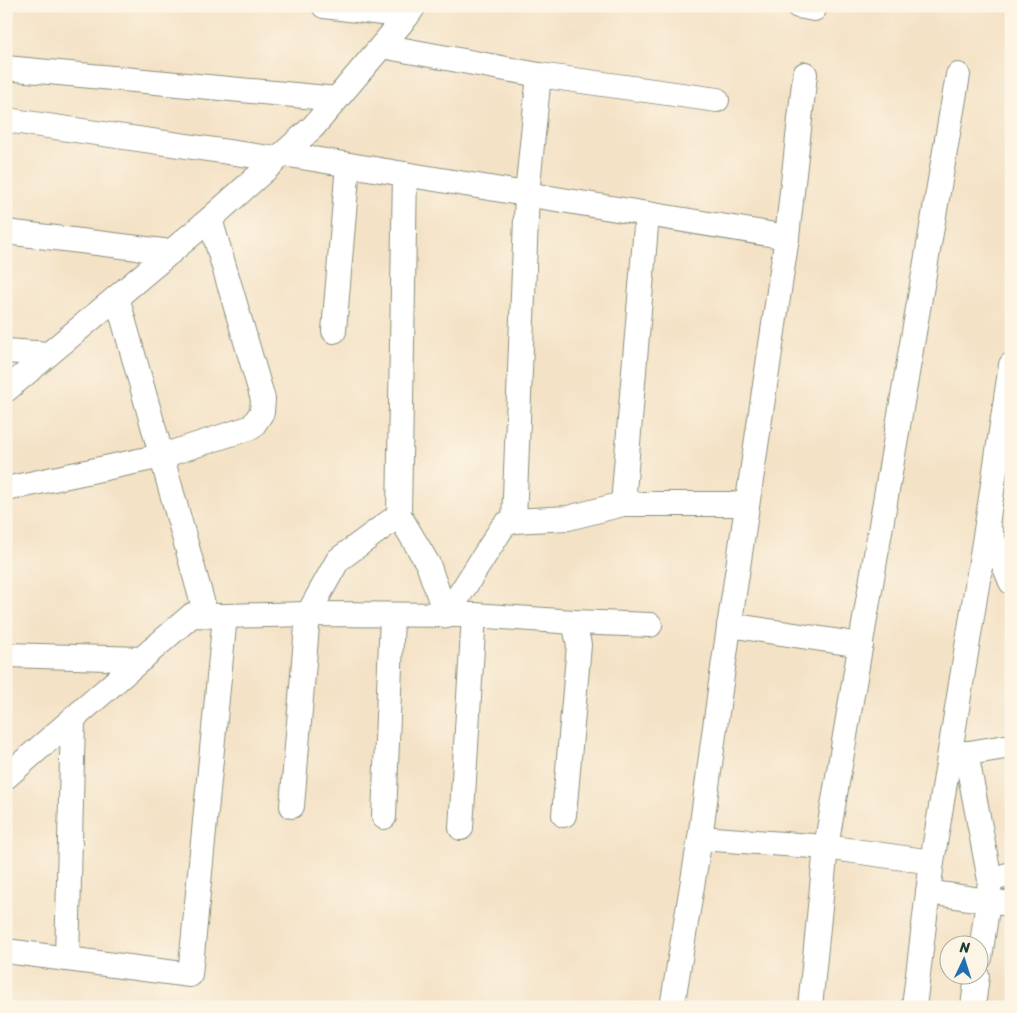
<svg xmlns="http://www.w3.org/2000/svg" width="1017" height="1013" viewBox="0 0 1017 1013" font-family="Sriracha,sans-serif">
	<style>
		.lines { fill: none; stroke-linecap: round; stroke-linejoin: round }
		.minor-casing { stroke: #8a907d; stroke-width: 26 }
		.minor { stroke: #fff; stroke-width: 24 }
	</style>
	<rect width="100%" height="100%" fill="#fcf5e5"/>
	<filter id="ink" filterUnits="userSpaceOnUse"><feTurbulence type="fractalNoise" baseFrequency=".02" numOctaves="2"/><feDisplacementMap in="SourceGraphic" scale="10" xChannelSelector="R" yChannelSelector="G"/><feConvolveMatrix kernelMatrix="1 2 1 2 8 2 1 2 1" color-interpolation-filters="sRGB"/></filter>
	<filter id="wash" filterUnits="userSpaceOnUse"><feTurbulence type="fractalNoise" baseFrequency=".0096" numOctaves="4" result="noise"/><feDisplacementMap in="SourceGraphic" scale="20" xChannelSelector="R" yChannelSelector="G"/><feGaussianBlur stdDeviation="1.12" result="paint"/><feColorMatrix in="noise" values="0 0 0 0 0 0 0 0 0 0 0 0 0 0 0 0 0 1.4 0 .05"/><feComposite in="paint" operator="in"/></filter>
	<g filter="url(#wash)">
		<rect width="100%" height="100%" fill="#f4e2c6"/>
	</g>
	<g filter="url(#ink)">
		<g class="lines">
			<!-- minor casing -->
			<g class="minor-casing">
				<g id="minor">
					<path d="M 324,6 L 407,16"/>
					<path d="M 798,6 L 814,9"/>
					<path d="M 382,46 L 539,75 L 717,100"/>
					<path d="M 6,68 L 337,99"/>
					<path d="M 805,74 L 787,237 L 723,668 L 700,838 L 826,847 L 932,862 L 928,892 L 988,901 L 980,958"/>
					<path d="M 6,120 L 276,159"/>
					<path d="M 283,154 L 787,237"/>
					<path d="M 405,174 L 399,515 L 428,564 L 446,616"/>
					<path d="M 647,214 L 623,504 L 747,504"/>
					<path d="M 6,232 L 171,252"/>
					<path d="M 117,297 L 206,615"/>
					<path d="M 334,331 L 348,165"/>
					<path d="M 6,351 L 49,354"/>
					<path d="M 6,390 L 210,219 L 313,127 L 407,16 L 414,6"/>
					<path d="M 6,489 L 162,456 L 252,427 L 262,412 L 263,399 L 210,219"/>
					<path d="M 514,521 L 527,194 L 539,75"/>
					<path d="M 987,524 L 1011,582"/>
					<path d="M 446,616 L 502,528 L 506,524 L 514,521 L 568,518 L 623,504"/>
					<path d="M 729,625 L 861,645"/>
					<path d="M 6,655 L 142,659"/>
					<path d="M 966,753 L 990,880"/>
					<path d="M 951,756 L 1011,746"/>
					<path d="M 6,777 L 192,615 L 221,616"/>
					<path d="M 292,806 L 308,614 L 338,560 L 399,515"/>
					<path d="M 564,815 L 579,645 L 574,622"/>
					<path d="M 384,817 L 392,616"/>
					<path d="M 461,828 L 474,615"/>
					<path d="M 932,862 L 987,524 L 1011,365"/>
					<path d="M 1011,874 L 990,880 L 988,901 L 1011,904"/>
					<path d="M 6,951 L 190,975 L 225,616 L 308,614 L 474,615 L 574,622 L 650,625"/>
					<path d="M 67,959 L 73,720"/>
					<path d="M 672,1007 L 700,838"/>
					<path d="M 810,1007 L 826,847 L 958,75"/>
					<path d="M 914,1007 L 928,892"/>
					<path d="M 973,1007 L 977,976"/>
				</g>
			</g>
			<!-- minor -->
			<use href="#minor" class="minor"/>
		</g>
	</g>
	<!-- margin -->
	<rect width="1017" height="1013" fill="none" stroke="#fcf5e5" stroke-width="25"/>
	<!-- north arrow -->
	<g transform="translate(964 960) rotate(4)"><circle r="24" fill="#fcf5e5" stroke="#a4ab9e"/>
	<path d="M0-4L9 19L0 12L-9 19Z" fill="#1f6fb2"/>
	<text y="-8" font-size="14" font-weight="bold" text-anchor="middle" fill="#1f3d34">N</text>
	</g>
</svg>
